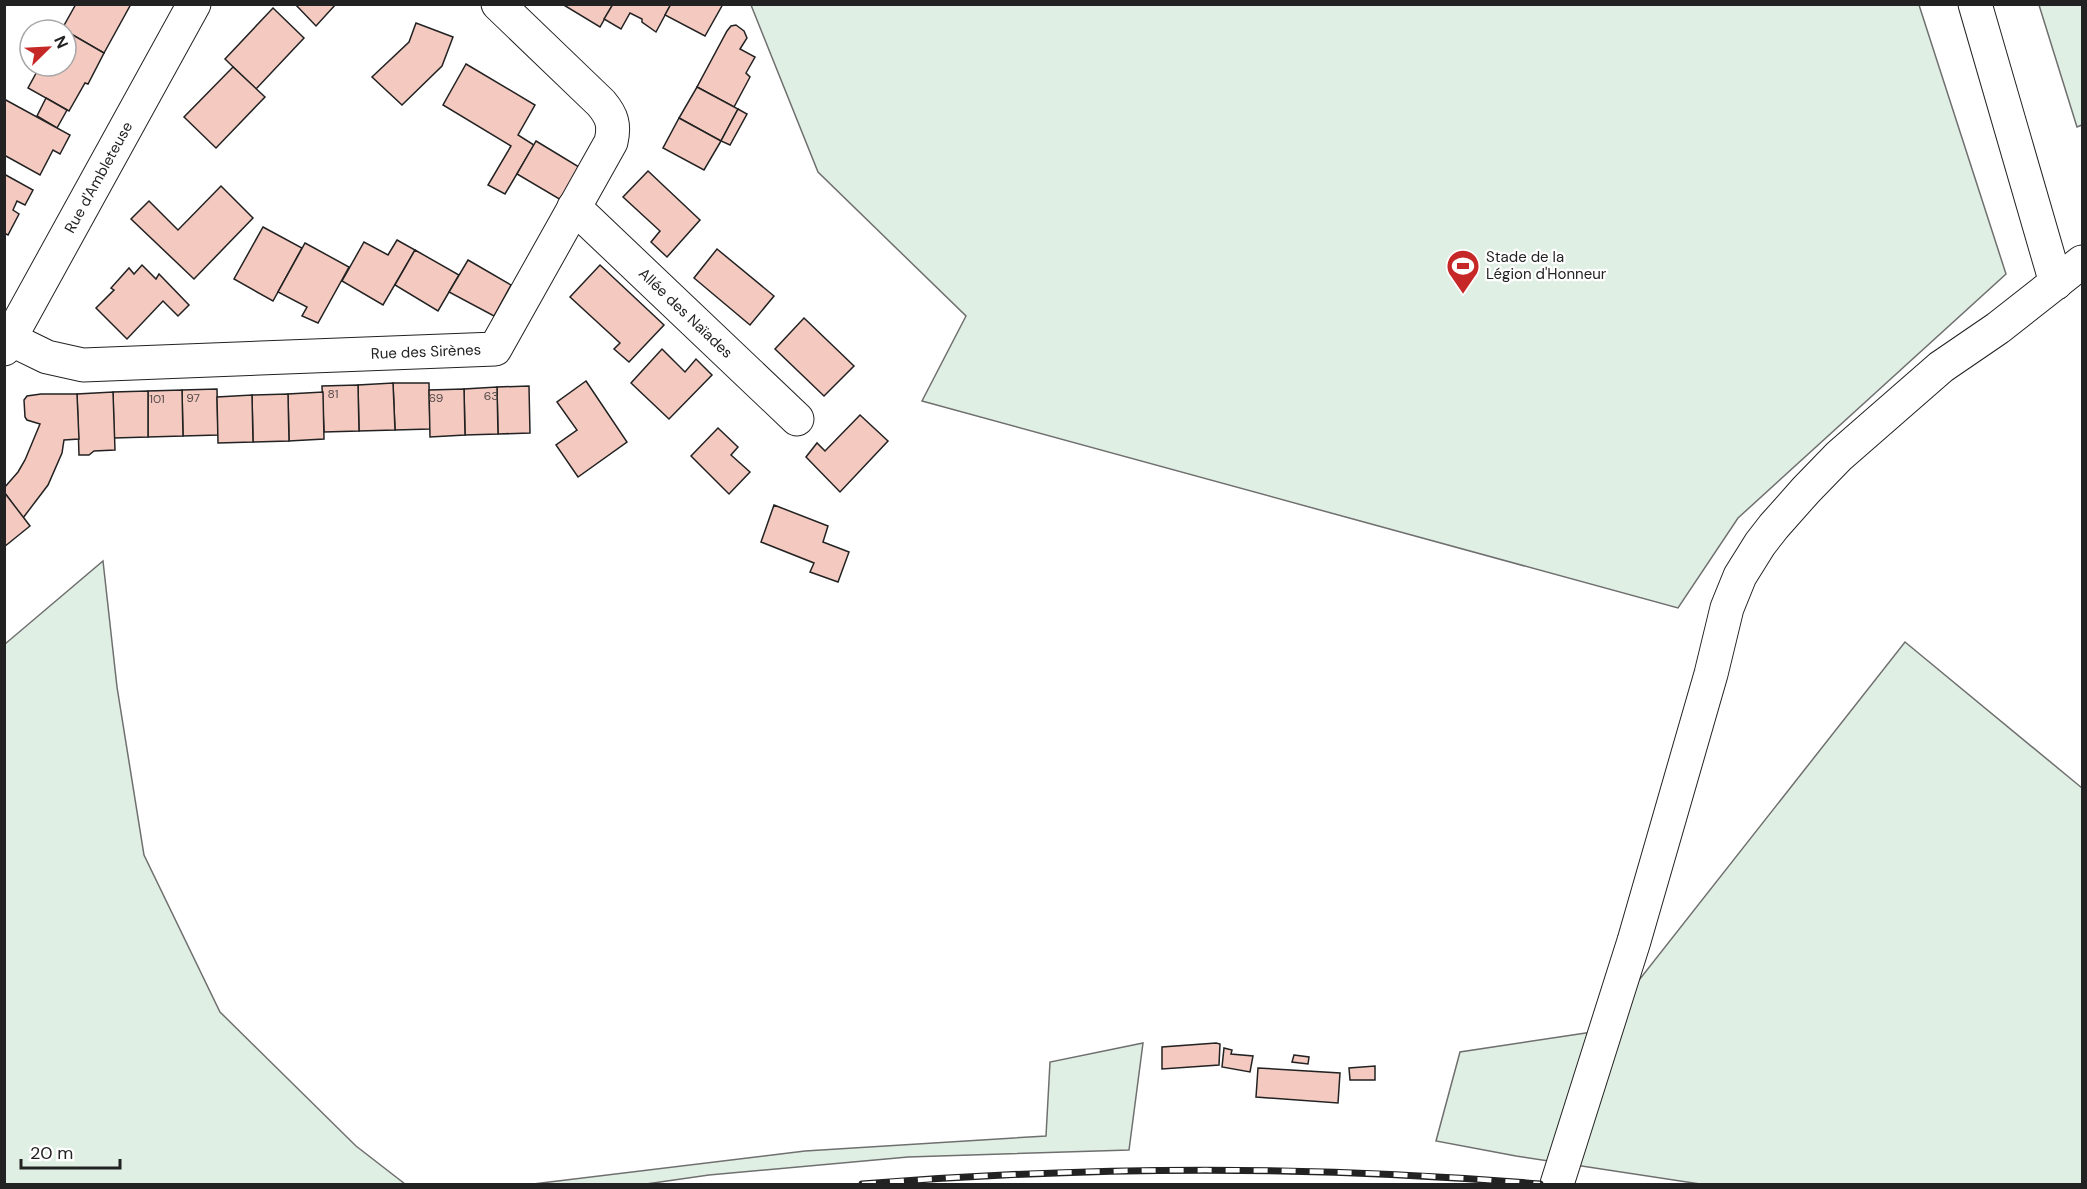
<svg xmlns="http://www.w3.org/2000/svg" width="2087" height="1189" viewBox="0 0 2087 1189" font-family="'DM Sans',sans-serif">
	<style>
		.green { fill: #e0efe3; stroke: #6f6f6f; stroke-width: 1.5 }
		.building { fill: #f3c9c0; stroke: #222; stroke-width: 1.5 }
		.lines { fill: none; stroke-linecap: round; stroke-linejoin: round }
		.minor-casing { stroke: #222; stroke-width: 35 }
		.minor { stroke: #fff; stroke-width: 33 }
		.rail-casing { stroke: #222; stroke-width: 7 }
		.rail { stroke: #fff; stroke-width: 4.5; stroke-dasharray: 14; stroke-linecap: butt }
		.labels { text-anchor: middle; stroke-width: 4.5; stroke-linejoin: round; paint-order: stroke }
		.number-label { font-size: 12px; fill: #564c4a }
		.street-label { font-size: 15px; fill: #222; stroke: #fff }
		.poi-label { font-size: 15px; fill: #222; stroke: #fff; text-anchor: start }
	</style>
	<rect width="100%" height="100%" fill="#fff"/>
	<!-- green -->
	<g class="green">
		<path d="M 751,5 L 1919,5 L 2006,274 L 1738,518 L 1678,608 L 922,401 L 966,316 L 818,172 Z"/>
		<path d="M 2039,5 L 2082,5 L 2082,125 L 2077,127 Z"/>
		<path d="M 103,561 L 117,687 L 144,855 L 220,1012 L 356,1146 L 405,1184 L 5,1184 L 5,644 Z"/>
		<path d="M 1905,642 L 2082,788 L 2082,1184 L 1700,1184 L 1516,1156 L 1436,1141 L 1460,1052 L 1599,1031 Z"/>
		<path d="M 1143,1043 L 1129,1150 L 908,1157 L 709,1175 L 646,1184 L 533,1184 L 805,1151 L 1046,1136 L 1050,1062 Z"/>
	</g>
	<!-- building -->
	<g class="building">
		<path d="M 76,4 L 131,4 L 104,53 L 62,29 Z"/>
		<path d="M 295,4 L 336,4 L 316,26 Z"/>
		<path d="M 562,4 L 613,4 L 600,27 Z"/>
		<path d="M 613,4 L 671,4 L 656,32 L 642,22 L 642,19 L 630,13 L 621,29 L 604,19 Z"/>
		<path d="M 671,4 L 723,4 L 705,36 L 665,15 Z"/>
		<path d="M 273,8 L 304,38 L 256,89 L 225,59 Z"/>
		<path d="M 416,23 L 453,37 L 442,66 L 402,105 L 372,77 L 409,42 Z"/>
		<path d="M 736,25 L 744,31 L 747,38 L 740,49 L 755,57 L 746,73 L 750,77 L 734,107 L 697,87 L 727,31 L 731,26 Z"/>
		<path d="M 66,31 L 104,53 L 88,84 L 85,83 L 69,111 L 28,88 L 40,66 L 66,66 Z"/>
		<path d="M 466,64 L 535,105 L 518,135 L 534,145 L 505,194 L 488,185 L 511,146 L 443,105 Z"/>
		<path d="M 233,67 L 265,97 L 216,148 L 184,117 Z"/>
		<path d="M 697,87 L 738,109 L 721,141 L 679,118 Z"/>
		<path d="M 46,98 L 67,110 L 57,128 L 37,116 Z"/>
		<path d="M 4,99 L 70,135 L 60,154 L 53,150 L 40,175 L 4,155 Z"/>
		<path d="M 738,109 L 747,114 L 730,145 L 721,141 Z"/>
		<path d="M 679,118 L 721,141 L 704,170 L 663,148 Z"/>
		<path d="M 536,141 L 579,167 L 561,200 L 517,174 Z"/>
		<path d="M 648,171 L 700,220 L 667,257 L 651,242 L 660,231 L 623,197 Z"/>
		<path d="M 4,174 L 33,190 L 25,205 L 17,201 L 13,210 L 19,214 L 8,235 L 4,233 Z"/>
		<path d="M 221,186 L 253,218 L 194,279 L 131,219 L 149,201 L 178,230 Z"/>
		<path d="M 263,227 L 302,248 L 273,301 L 234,279 Z"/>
		<path d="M 397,240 L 415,250 L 383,305 L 342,281 L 364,242 L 388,255 Z"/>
		<path d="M 305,243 L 349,267 L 318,323 L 302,316 L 307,307 L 278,292 Z"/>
		<path d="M 717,249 L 774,296 L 750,325 L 694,278 Z"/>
		<path d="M 415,250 L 459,275 L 438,311 L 395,285 Z"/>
		<path d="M 468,260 L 511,285 L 494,316 L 449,292 Z"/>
		<path d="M 142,265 L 156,279 L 159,274 L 189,305 L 178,316 L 163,301 L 127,339 L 96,308 L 114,290 L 111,288 L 129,268 L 134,274 Z"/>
		<path d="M 600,265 L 664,325 L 629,362 L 614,349 L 620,343 L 570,297 Z"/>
		<path d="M 804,318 L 854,366 L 824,396 L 775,349 Z"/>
		<path d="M 662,349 L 685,372 L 696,359 L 712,375 L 669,419 L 631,383 Z"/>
		<path d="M 586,381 L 627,442 L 578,477 L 556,445 L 577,430 L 557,402 Z"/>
		<path d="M 393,383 L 429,383 L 430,429 L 395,430 Z"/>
		<path d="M 393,383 L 395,430 L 359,431 L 358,385 Z"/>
		<path d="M 358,385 L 359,431 L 324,432 L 322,386 Z"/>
		<path d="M 529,386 L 530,433 L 498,434 L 497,387 Z"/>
		<path d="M 497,387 L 498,434 L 465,435 L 464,389 Z"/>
		<path d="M 217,389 L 218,435 L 183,436 L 182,390 Z"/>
		<path d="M 464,389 L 465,435 L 430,437 L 429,390 Z"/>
		<path d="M 182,390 L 183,436 L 148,437 L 148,391 Z"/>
		<path d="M 148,391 L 148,437 L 114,438 L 113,392 Z"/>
		<path d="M 113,392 L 115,450 L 94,451 L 89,455 L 79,455 L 77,394 Z"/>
		<path d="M 323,392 L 324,439 L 289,441 L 288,394 Z"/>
		<path d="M 41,394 L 77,394 L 79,439 L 64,440 L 62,453 L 48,485 L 23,518 L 4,492 L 4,488 L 18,472 L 25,460 L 40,424 L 27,420 L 25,417 L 24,400 L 27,396 Z"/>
		<path d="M 288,394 L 289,441 L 253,442 L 252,395 Z"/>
		<path d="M 252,395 L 253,442 L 218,443 L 217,397 Z"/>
		<path d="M 860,415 L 888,441 L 840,492 L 806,457 L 817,443 L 825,451 Z"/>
		<path d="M 718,428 L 738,447 L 731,455 L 750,472 L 729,494 L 691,456 Z"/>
		<path d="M 4,492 L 30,526 L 4,547 Z"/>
		<path d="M 774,505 L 828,526 L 823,542 L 849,552 L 838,582 L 810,572 L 814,563 L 761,542 Z"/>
		<path d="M 1216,1043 L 1220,1044 L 1219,1065 L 1162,1069 L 1162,1047 Z"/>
		<path d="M 1224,1048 L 1232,1050 L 1231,1054 L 1253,1056 L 1250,1072 L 1222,1067 Z"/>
		<path d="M 1294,1055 L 1309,1057 L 1308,1064 L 1292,1062 Z"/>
		<path d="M 1375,1066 L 1375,1080 L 1350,1080 L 1349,1068 Z"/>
		<path d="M 1258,1068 L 1340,1073 L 1338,1103 L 1256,1097 Z"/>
	</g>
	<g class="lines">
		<!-- minor casing -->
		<g class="minor-casing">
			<g id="minor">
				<path d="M 1975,4 L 2056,283"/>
				<path id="s1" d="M 574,207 L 797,419"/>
				<path id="s2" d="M 4,336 L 47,357 L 83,365 L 495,349 L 611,142 C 615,125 612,116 601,103 L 498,4"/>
				<path id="s3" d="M 4,349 L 194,4"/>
				<path d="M 1557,1184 L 1634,941 L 1711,674 L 1727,608 L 1740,576 L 1760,544 L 1774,526 L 1806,490 L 1839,456 L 1941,367 L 1998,328 L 2082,262"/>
			</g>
		</g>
		<!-- minor -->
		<use href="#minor" class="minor"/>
		<!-- rail casing -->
		<g class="rail-casing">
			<path id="rail" d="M 862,1184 C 1088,1166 1314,1165 1540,1184"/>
		</g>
		<!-- rail -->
		<use href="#rail" class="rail"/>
	</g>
	<!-- icons -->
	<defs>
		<g id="stadium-pin" transform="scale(1.725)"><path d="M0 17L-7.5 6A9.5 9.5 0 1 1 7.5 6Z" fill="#c62828" stroke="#fff"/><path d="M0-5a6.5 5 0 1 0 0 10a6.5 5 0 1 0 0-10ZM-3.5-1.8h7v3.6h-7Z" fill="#fff"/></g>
	</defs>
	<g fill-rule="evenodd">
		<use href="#stadium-pin" x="1463" y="266"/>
	</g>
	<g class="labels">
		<!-- number labels -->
		<g class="number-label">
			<text x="333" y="398">81</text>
			<text x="491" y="400">63</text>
			<text x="193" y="402">97</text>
			<text x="436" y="402">69</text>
			<text x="157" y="403">101</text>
		</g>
		<!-- street labels -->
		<g class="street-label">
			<text dy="5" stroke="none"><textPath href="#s3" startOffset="196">Rue d'Ambleteuse</textPath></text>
			<text dy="5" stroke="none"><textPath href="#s1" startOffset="154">Allée des Naïades</textPath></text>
			<text dy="5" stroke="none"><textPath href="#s2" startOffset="428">Rue des Sirènes</textPath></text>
		</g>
		<!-- poi labels -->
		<g class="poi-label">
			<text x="1486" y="262">Stade de la<tspan x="1486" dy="17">Légion d'Honneur</tspan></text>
		</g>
	</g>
	<!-- border -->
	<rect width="2087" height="1189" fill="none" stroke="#222222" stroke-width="12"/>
	<!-- north arrow -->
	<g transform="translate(48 48) rotate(66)"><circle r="28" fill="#ffffff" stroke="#a7a7a7" stroke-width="1.5"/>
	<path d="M0-4.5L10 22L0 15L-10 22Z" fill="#c62828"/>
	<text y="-9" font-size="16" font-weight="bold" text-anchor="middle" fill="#222222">N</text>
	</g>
	<!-- scale -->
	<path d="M21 1159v9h99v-9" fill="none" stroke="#222222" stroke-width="3"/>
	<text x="30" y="1159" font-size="18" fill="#222222" stroke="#ffffff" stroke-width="4.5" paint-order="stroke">20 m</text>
</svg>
